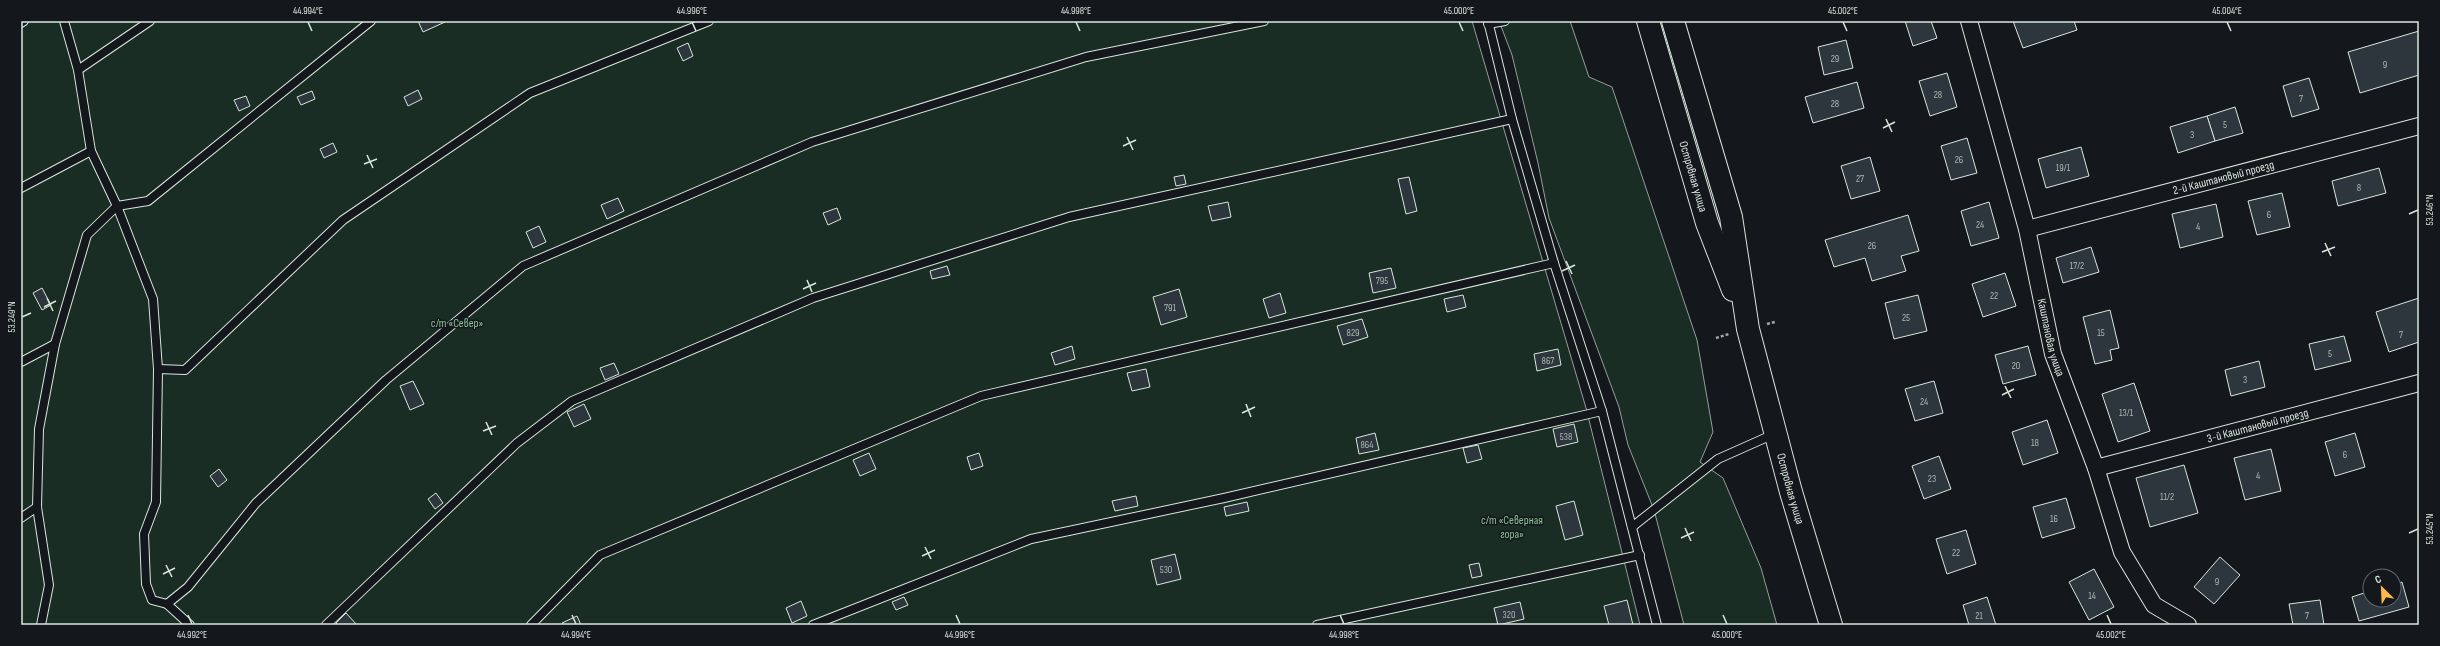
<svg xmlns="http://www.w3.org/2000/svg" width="2440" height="646" viewBox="0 0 2440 646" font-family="'Sofia Sans Condensed',sans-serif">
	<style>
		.green { fill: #1a2d24; stroke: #939e99 }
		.building { fill: #2c363c; stroke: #d8e6dc }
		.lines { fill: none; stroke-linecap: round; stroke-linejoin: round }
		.service-casing { stroke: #d8e6dc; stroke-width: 10 }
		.minor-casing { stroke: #d8e6dc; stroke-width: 18 }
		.primary-casing { stroke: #d8e6dc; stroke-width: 24 }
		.path { stroke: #9da8a2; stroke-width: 2.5; stroke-dasharray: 3 2; stroke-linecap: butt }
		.service { stroke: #14181c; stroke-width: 8 }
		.minor { stroke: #14181c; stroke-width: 16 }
		.primary { stroke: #14181c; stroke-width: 22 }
		.ticks { fill: none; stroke: #d8e6dc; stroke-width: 1.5 }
		.labels { text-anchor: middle; stroke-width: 3; stroke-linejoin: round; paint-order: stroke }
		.number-label { font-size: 10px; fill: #adbab4 }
		.street-label { font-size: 12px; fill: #d8e6dc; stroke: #14181c }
		.park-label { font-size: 12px; fill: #8ac095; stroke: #14181c }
		.neatline { fill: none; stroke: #d8e6dc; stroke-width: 1.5 }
		.ticks-label { font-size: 10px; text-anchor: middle; fill: #d8e6dc }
	</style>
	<rect width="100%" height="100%" fill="#14181c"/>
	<!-- green -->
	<g class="green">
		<path d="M 21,21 L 1472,21 L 1586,408 L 1640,625 L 21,625 Z"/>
		<path d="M 1499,21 L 1570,21 L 1589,77 L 1612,87 L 1697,340 L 1713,432 L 1700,462 L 1723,478 L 1761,568 L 1777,625 L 1684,625 L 1654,510 L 1628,445 L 1619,407 L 1549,218 L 1538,163 L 1512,55 Z"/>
	</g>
	<!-- building -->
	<g class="building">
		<path d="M 418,21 L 445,21 L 445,22 L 423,32 Z"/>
		<path d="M 1905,21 L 1931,21 L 1937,38 L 1913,46 Z"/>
		<path d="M 2013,21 L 2074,21 L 2077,30 L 2023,48 Z"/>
		<path d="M 2419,31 L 2419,75 L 2360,93 L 2348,52 Z"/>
		<path d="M 1846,40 L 1853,68 L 1824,75 L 1818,47 Z"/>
		<path d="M 688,43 L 693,56 L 683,61 L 677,48 Z"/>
		<path d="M 1947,73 L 1957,107 L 1930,116 L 1919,81 Z"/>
		<path d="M 2309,78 L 2319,109 L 2292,117 L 2283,86 Z"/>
		<path d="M 1857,82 L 1864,108 L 1813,123 L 1805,97 Z"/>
		<path d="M 418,90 L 422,99 L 408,106 L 404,97 Z"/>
		<path d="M 312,91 L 315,99 L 301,105 L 297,97 Z"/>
		<path d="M 246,96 L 250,106 L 239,111 L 234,100 Z"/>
		<path d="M 2235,107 L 2243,133 L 2215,141 L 2207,116 Z"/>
		<path d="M 2207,116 L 2215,141 L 2178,153 L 2170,127 Z"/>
		<path d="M 1967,138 L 1977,173 L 1951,180 L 1941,146 Z"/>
		<path d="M 333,143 L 337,152 L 324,158 L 320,149 Z"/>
		<path d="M 2081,147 L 2089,176 L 2046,188 L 2038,159 Z"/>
		<path d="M 1870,157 L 1880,191 L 1851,199 L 1841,166 Z"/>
		<path d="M 2379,168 L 2386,193 L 2338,206 L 2332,181 Z"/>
		<path d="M 1184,175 L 1186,184 L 1176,186 L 1174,177 Z"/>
		<path d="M 1409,177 L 1417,211 L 1406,214 L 1398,179 Z"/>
		<path d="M 2282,193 L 2290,227 L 2257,235 L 2248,201 Z"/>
		<path d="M 618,198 L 624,211 L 607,219 L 601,205 Z"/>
		<path d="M 1228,202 L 1231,217 L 1212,221 L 1208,206 Z"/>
		<path d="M 1989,202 L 1999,238 L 1971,246 L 1961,211 Z"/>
		<path d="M 2216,204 L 2223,237 L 2180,248 L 2172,214 Z"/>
		<path d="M 837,208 L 841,219 L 828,225 L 823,213 Z"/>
		<path d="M 1908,215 L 1919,251 L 1901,256 L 1906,271 L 1872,281 L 1865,258 L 1834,267 L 1825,240 Z"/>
		<path d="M 539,226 L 546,242 L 533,248 L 526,232 Z"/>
		<path d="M 2091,247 L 2099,272 L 2063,283 L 2056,258 Z"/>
		<path d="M 947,266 L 950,275 L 932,279 L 930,271 Z"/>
		<path d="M 1391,268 L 1396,288 L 1373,293 L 1369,273 Z"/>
		<path d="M 2005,273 L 2016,306 L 1983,317 L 1972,284 Z"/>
		<path d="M 42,288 L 51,305 L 42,310 L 33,293 Z"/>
		<path d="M 1179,289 L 1187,317 L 1161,325 L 1153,297 Z"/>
		<path d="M 1280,293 L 1286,313 L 1269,318 L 1263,299 Z"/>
		<path d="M 1463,295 L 1466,307 L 1447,312 L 1444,299 Z"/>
		<path d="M 1918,295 L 1927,331 L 1894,339 L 1885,303 Z"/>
		<path d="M 2419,298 L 2419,342 L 2389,352 L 2376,312 Z"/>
		<path d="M 2110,310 L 2119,348 L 2110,350 L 2112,360 L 2095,364 L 2083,317 Z"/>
		<path d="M 1362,319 L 1368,337 L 1343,345 L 1337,326 Z"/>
		<path d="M 2344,336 L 2351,361 L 2315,370 L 2309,344 Z"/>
		<path d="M 1072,346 L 1075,359 L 1055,365 L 1051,353 Z"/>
		<path d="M 2028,346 L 2036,375 L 2003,384 L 1995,355 Z"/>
		<path d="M 1558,349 L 1561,365 L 1537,371 L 1534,354 Z"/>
		<path d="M 2259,361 L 2265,387 L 2231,396 L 2225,370 Z"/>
		<path d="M 614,363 L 619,374 L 605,380 L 600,368 Z"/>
		<path d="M 1146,369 L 1150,387 L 1132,391 L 1127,373 Z"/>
		<path d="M 413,381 L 424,404 L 410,410 L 400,386 Z"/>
		<path d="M 1934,381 L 1943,413 L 1915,421 L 1905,389 Z"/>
		<path d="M 2134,383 L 2150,431 L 2118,442 L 2102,394 Z"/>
		<path d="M 584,404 L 591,419 L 574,427 L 567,412 Z"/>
		<path d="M 2047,420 L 2058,453 L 2023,465 L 2012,432 Z"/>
		<path d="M 1574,424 L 1578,442 L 1557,447 L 1553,429 Z"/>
		<path d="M 1375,433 L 1379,450 L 1359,454 L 1356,438 Z"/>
		<path d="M 2355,433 L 2365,467 L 2335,476 L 2325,442 Z"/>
		<path d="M 1478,445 L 1482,459 L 1467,463 L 1463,448 Z"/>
		<path d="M 2271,449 L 2281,491 L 2245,500 L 2234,458 Z"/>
		<path d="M 869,453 L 876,469 L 860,476 L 853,460 Z"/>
		<path d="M 979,453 L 983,466 L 971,470 L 967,457 Z"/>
		<path d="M 1939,456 L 1951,489 L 1924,499 L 1912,466 Z"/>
		<path d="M 2184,465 L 2198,513 L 2150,527 L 2136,478 Z"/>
		<path d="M 219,469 L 227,480 L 218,487 L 210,476 Z"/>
		<path d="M 436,493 L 443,503 L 435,509 L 428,499 Z"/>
		<path d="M 1136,496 L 1138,506 L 1115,511 L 1112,501 Z"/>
		<path d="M 2066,498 L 2075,528 L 2042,538 L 2033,507 Z"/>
		<path d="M 1574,501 L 1583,535 L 1565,540 L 1556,506 Z"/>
		<path d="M 1247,502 L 1249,511 L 1226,516 L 1224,507 Z"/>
		<path d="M 1966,530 L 1976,564 L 1947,574 L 1936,539 Z"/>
		<path d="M 1175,554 L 1181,579 L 1157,585 L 1151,560 Z"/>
		<path d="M 2220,557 L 2240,575 L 2214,604 L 2194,587 Z"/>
		<path d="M 1479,563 L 1482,576 L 1472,578 L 1469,565 Z"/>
		<path d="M 2094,569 L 2114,607 L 2089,620 L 2069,582 Z"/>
		<path d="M 2402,582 L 2409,607 L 2359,621 L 2352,597 L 2370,591 L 2370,600 L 2394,600 L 2394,585 Z"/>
		<path d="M 904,597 L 908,605 L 896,610 L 892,602 Z"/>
		<path d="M 1987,597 L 1996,625 L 1969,625 L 1963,605 Z"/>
		<path d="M 1627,600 L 1633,625 L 1609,625 L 1604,606 Z"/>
		<path d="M 2320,600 L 2324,625 L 2293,625 L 2289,604 Z"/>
		<path d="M 801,601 L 807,616 L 792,623 L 786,608 Z"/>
		<path d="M 1520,602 L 1524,619 L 1498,625 L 1494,608 Z"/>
		<path d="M 346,613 L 357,625 L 337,625 L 336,623 Z"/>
		<path d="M 577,616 L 581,625 L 563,625 L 562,623 Z"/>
	</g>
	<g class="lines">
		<!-- service casing -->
		<g class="service-casing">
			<g id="service">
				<path d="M 64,21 L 78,70 L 91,151 L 117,206 L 153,299 L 158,369 L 156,502 L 144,534 L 146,584 L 152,600 L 167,604 L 190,625"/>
				<path d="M 1488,21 L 1512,119 L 1554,263 L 1602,411 L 1657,625"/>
				<path d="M 21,23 L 24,21"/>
				<path d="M 1488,24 L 1505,21"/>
				<path d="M 78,70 L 150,21"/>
				<path d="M 21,188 L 91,151"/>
				<path d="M 21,362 L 55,344"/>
				<path d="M 158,369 L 185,370 L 343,220 L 530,93 L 709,21"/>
				<path d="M 21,518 L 37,507"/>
				<path d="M 1632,527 L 1718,459 L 1774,434"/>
				<path d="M 167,604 L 188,587 L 256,503 L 386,380 L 523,266 L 812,142 L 1086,57 L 1264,21"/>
				<path d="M 41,625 L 49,585 L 37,507 L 39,429 L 55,344 L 87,235 L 117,206 L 148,201 L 371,21"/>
				<path d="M 326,625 L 517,443 L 572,401 L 813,298 L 1069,217 L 1512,119"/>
				<path d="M 531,625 L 600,555 L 981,396 L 1554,263"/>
				<path d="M 813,625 L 1031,539 L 1224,498 L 1602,411"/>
				<path d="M 1317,625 L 1640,555"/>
			</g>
		</g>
		<!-- minor casing -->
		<g class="minor-casing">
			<g id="minor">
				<path id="s1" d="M 1969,21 L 2027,229 L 2053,354 L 2096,468 L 2122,552 L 2154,605 L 2188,625"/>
				<path id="s2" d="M 2027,229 L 2419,126"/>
				<path id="s3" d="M 2096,468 L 2419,383"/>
			</g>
		</g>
		<!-- primary casing -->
		<g class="primary-casing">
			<g id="primary">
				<path id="s4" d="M 1648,21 L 1707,223 L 1733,290"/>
				<path id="s5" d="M 1673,21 L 1731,217 L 1748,329 L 1791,492 L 1831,625"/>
			</g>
		</g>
		<!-- path -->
		<g class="path">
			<path d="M 1767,324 L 1775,322"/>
			<path d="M 1716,338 L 1729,334"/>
		</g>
		<!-- service -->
		<use href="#service" class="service"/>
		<!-- minor -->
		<use href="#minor" class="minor"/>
		<!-- primary -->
		<use href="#primary" class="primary"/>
	</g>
	<!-- ticks -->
	<path class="ticks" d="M 308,22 L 312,31M 692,22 L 696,31M 1076,22 L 1080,31M 1459,22 L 1463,31M 1843,22 L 1847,31M 2227,22 L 2231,31M 1886,119 L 1892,132M 1883,128 L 1895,122M 1127,137 L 1133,150M 1123,146 L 1136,140M 367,155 L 373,168M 364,164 L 377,159M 2409,214 L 2418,210M 2325,243 L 2331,256M 2322,252 L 2335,247M 1566,261 L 1572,274M 1562,271 L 1575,265M 807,280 L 812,292M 803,289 L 816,283M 47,298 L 53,311M 44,307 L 56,301M 22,317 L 31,313M 2005,386 L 2011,398M 2002,395 L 2014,389M 1246,404 L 1251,417M 1242,413 L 1255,407M 486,422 L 492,435M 483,431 L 496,426M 1685,528 L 1691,541M 2409,533 L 2418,529M 1681,538 L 1694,532M 925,547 L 931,559M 922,556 L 935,550M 166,565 L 172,577M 163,574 L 175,568M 188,615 L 192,624M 572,615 L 576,624M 956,615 L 960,624M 1340,615 L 1344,624M 1723,615 L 1727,624M 2107,615 L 2111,624"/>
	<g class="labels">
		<!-- number labels -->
		<g class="number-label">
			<text x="1835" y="62">29</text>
			<text x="2385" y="68">9</text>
			<text x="1938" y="98">28</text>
			<text x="2301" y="102">7</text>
			<text x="1835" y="107">28</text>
			<text x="2225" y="128">5</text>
			<text x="2192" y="138">3</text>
			<text x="1959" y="163">26</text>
			<text x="2063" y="171">19/1</text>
			<text x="1860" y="182">27</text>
			<text x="2359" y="191">8</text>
			<text x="2269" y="218">6</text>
			<text x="1980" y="228">24</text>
			<text x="2198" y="230">4</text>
			<text x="1872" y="249">26</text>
			<text x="2077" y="269">17/2</text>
			<text x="1382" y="284">795</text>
			<text x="1994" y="299">22</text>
			<text x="1170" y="311">791</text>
			<text x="1906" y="321">25</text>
			<text x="1353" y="336">829</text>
			<text x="2101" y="336">15</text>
			<text x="2401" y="338">7</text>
			<text x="2330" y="357">5</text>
			<text x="1548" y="364">867</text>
			<text x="2016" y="369">20</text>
			<text x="2245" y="383">3</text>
			<text x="1924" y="405">24</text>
			<text x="2126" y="416">13/1</text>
			<text x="1566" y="440">538</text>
			<text x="2035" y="446">18</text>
			<text x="1367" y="448">864</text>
			<text x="2345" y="458">6</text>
			<text x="2258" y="479">4</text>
			<text x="1932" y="482">23</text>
			<text x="2167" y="500">11/2</text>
			<text x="2054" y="522">16</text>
			<text x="1956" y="556">22</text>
			<text x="1166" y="573">530</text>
			<text x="2217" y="585">9</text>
			<text x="2092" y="599">14</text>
			<text x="1509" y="618">320</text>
			<text x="1979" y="619">21</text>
			<text x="2307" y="619">7</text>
		</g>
		<!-- street labels -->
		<g class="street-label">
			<text dy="4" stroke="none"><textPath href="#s4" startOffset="162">Островная улица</textPath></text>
			<text dy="4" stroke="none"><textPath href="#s2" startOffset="203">2-й Каштановый проезд</textPath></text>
			<text dy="4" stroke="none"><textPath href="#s1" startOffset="327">Каштановая улица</textPath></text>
			<text dy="4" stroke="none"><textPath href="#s3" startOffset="167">3-й Каштановый проезд</textPath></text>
			<text dy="4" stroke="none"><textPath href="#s5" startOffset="483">Островная улица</textPath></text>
		</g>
		<!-- park labels -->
		<g class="park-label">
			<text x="457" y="327">с/т «Север»</text>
			<text x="1512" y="524">с/т «Северная<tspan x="1512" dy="14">гора»</tspan></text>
		</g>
	</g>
	<!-- border -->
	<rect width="2440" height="646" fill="none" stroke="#14181c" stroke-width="44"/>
	<!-- north arrow -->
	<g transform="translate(2382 588) rotate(336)"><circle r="19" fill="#14181c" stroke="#626a69"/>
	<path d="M0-3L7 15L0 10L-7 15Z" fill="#ffb74d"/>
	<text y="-6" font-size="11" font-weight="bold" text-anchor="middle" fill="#d8e6dc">С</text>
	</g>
	<rect x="22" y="22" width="2396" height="602" class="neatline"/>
	<g class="ticks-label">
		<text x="308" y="14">44.994°E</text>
		<text x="692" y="14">44.996°E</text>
		<text x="1076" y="14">44.998°E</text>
		<text x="1459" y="14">45.000°E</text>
		<text x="1843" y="14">45.002°E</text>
		<text x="2227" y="14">45.004°E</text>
		<text transform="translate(2429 210) rotate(-90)" y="4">53.246°N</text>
		<text transform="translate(11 317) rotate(-90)" y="4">53.249°N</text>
		<text transform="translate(2429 529) rotate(-90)" y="4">53.245°N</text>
		<text x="192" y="638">44.992°E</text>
		<text x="576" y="638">44.994°E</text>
		<text x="960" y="638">44.996°E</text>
		<text x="1344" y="638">44.998°E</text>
		<text x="1727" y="638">45.000°E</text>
		<text x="2111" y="638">45.002°E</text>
	</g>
</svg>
